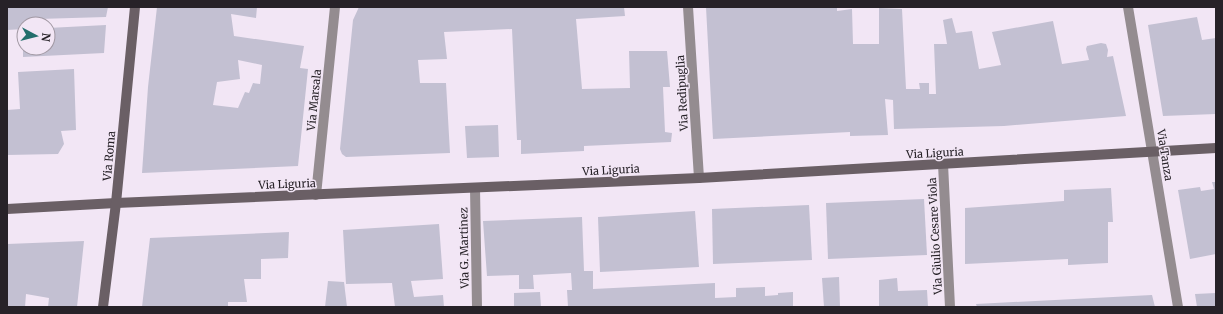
<svg xmlns="http://www.w3.org/2000/svg" width="1223" height="314" viewBox="0 0 1223 314" font-family="Merriweather,serif">
	<style>
		.building { fill: #c3c0d2; fill-rule: evenodd }
		.lines { fill: none; stroke-linecap: round; stroke-linejoin: round }
		.street { stroke: #948c90; stroke-width: 10 }
		.secondary { stroke: #6a5f65; stroke-width: 10 }
		.labels { text-anchor: middle; stroke-width: 3; stroke-linejoin: round; paint-order: stroke }
		.street-label { font-size: 11px; fill: #272228; stroke: #f2e6f5 }
	</style>
	<rect width="100%" height="100%" fill="#f2e6f5"/>
	<!-- building -->
	<g class="building">
		<path d="M 7,7 L 108,7 L 106,17 L 38,19 L 39,24 L 24,24 L 24,29 L 7,30 Z"/>
		<path d="M 157,7 L 257,7 L 256,18 L 231,14 L 234,36 L 304,46 L 300,68 L 308,69 L 298,166 L 142,173 L 148,87 ZM 238,60 L 262,65 L 260,84 L 253,83 L 249,93 L 245,92 L 238,108 L 213,105 L 217,82 L 240,79 Z"/>
		<path d="M 359,7 L 624,7 L 625,16 L 576,19 L 582,89 L 630,88 L 629,51 L 667,51 L 670,87 L 663,87 L 665,132 L 672,133 L 671,142 L 584,146 L 584,151 L 521,154 L 521,140 L 517,140 L 512,29 L 444,32 L 447,59 L 418,60 L 420,83 L 446,83 L 450,153 L 346,157 L 342,154 L 340,149 L 353,20 Z"/>
		<path d="M 706,7 L 837,7 L 837,11 L 852,9 L 853,44 L 879,44 L 879,8 L 902,9 L 906,89 L 920,89 L 919,83 L 929,83 L 929,94 L 936,94 L 934,44 L 947,44 L 943,20 L 952,18 L 956,33 L 972,31 L 979,69 L 1001,65 L 992,32 L 1053,21 L 1062,64 L 1089,60 L 1086,49 L 1087,46 L 1101,43 L 1106,44 L 1108,50 L 1107,57 L 1113,56 L 1126,116 L 1004,126 L 894,129 L 893,100 L 885,99 L 888,135 L 850,136 L 850,132 L 713,139 Z"/>
		<path d="M 1197,17 L 1202,40 L 1216,38 L 1216,114 L 1163,116 L 1148,25 Z"/>
		<path d="M 106,25 L 104,53 L 23,57 L 23,48 L 48,48 L 48,28 Z"/>
		<path d="M 74,69 L 76,130 L 61,131 L 64,144 L 58,154 L 7,155 L 7,110 L 20,109 L 18,72 Z"/>
		<path d="M 498,125 L 499,157 L 467,158 L 465,126 Z"/>
		<path d="M 1212,182 L 1216,182 L 1216,254 L 1190,259 L 1178,190 L 1200,187 L 1201,191 L 1214,189 Z"/>
		<path d="M 1111,188 L 1113,222 L 1108,222 L 1108,263 L 1068,265 L 1068,259 L 965,264 L 965,208 L 1064,201 L 1064,190 Z"/>
		<path d="M 924,199 L 927,255 L 828,259 L 826,203 Z"/>
		<path d="M 809,205 L 812,260 L 713,264 L 712,209 Z"/>
		<path d="M 695,211 L 699,267 L 600,272 L 598,217 Z"/>
		<path d="M 582,217 L 584,271 L 593,271 L 593,289 L 715,283 L 715,298 L 736,297 L 736,288 L 765,287 L 765,296 L 778,295 L 778,293 L 793,292 L 793,307 L 568,307 L 567,290 L 572,290 L 571,273 L 533,275 L 534,289 L 519,289 L 519,275 L 487,276 L 483,221 Z"/>
		<path d="M 439,224 L 443,279 L 411,281 L 414,297 L 443,295 L 444,307 L 395,307 L 392,283 L 346,284 L 343,230 Z"/>
		<path d="M 289,232 L 288,258 L 261,259 L 261,279 L 244,279 L 247,302 L 228,302 L 228,307 L 142,307 L 150,238 Z"/>
		<path d="M 84,241 L 77,307 L 48,307 L 49,298 L 26,294 L 25,307 L 7,307 L 7,244 Z"/>
		<path d="M 839,277 L 840,307 L 824,307 L 822,278 Z"/>
		<path d="M 897,278 L 898,291 L 927,290 L 928,307 L 879,307 L 879,280 Z"/>
		<path d="M 328,281 L 344,282 L 347,307 L 325,307 Z"/>
		<path d="M 540,292 L 541,307 L 514,307 L 514,293 Z"/>
		<path d="M 1216,293 L 1216,307 L 1197,307 L 1195,294 Z"/>
		<path d="M 1152,295 L 1155,307 L 977,307 L 976,304 Z"/>
	</g>
	<g class="lines">
		<!-- street -->
		<g class="street">
			<path d="M 688,7 L 699,178"/>
			<path d="M 1128,7 L 1178,307"/>
			<path d="M 943,164 L 950,307"/>
			<path d="M 475,188 L 477,307"/>
			<path d="M 316,195 L 335,7"/>
		</g>
		<!-- secondary -->
		<g class="secondary">
			<path d="M 7,209 L 116,203 L 699,178 L 1216,148"/>
			<path d="M 103,307 L 116,203 L 135,7"/>
		</g>
	</g>
	<g class="labels">
		<!-- street labels -->
		<g class="street-label">
			<text transform="translate(682 93) rotate(-93)" y="4">Via Redipuglia</text>
			<text transform="translate(314 100) rotate(-84)" y="4">Via Marsala</text>
			<text transform="translate(935 153) rotate(-3)" y="4">Via Liguria</text>
			<text transform="translate(1165 155) rotate(81)" y="4">Via Tanza</text>
			<text transform="translate(109 156) rotate(-85)" y="4">Via Roma</text>
			<text transform="translate(611 170) rotate(-3)" y="4">Via Liguria</text>
			<text transform="translate(287 184) rotate(-2)" y="4">Via Liguria</text>
			<text transform="translate(935 236) rotate(-93)" y="4">Via Giulio Cesare Viola</text>
			<text transform="translate(464 248) rotate(-91)" y="4">Via G. Martinez</text>
		</g>
	</g>
	<!-- border -->
	<rect width="1223" height="314" fill="none" stroke="#272228" stroke-width="16"/>
	<!-- north arrow -->
	<g transform="translate(36 36) rotate(97)"><circle r="19" fill="#f2e6f5" stroke="#a198a3"/>
	<path d="M0-3L7 15L0 10L-7 15Z" fill="#236e6c"/>
	<text y="-6" font-size="11" font-weight="bold" text-anchor="middle" fill="#272228">N</text>
	</g>
</svg>
